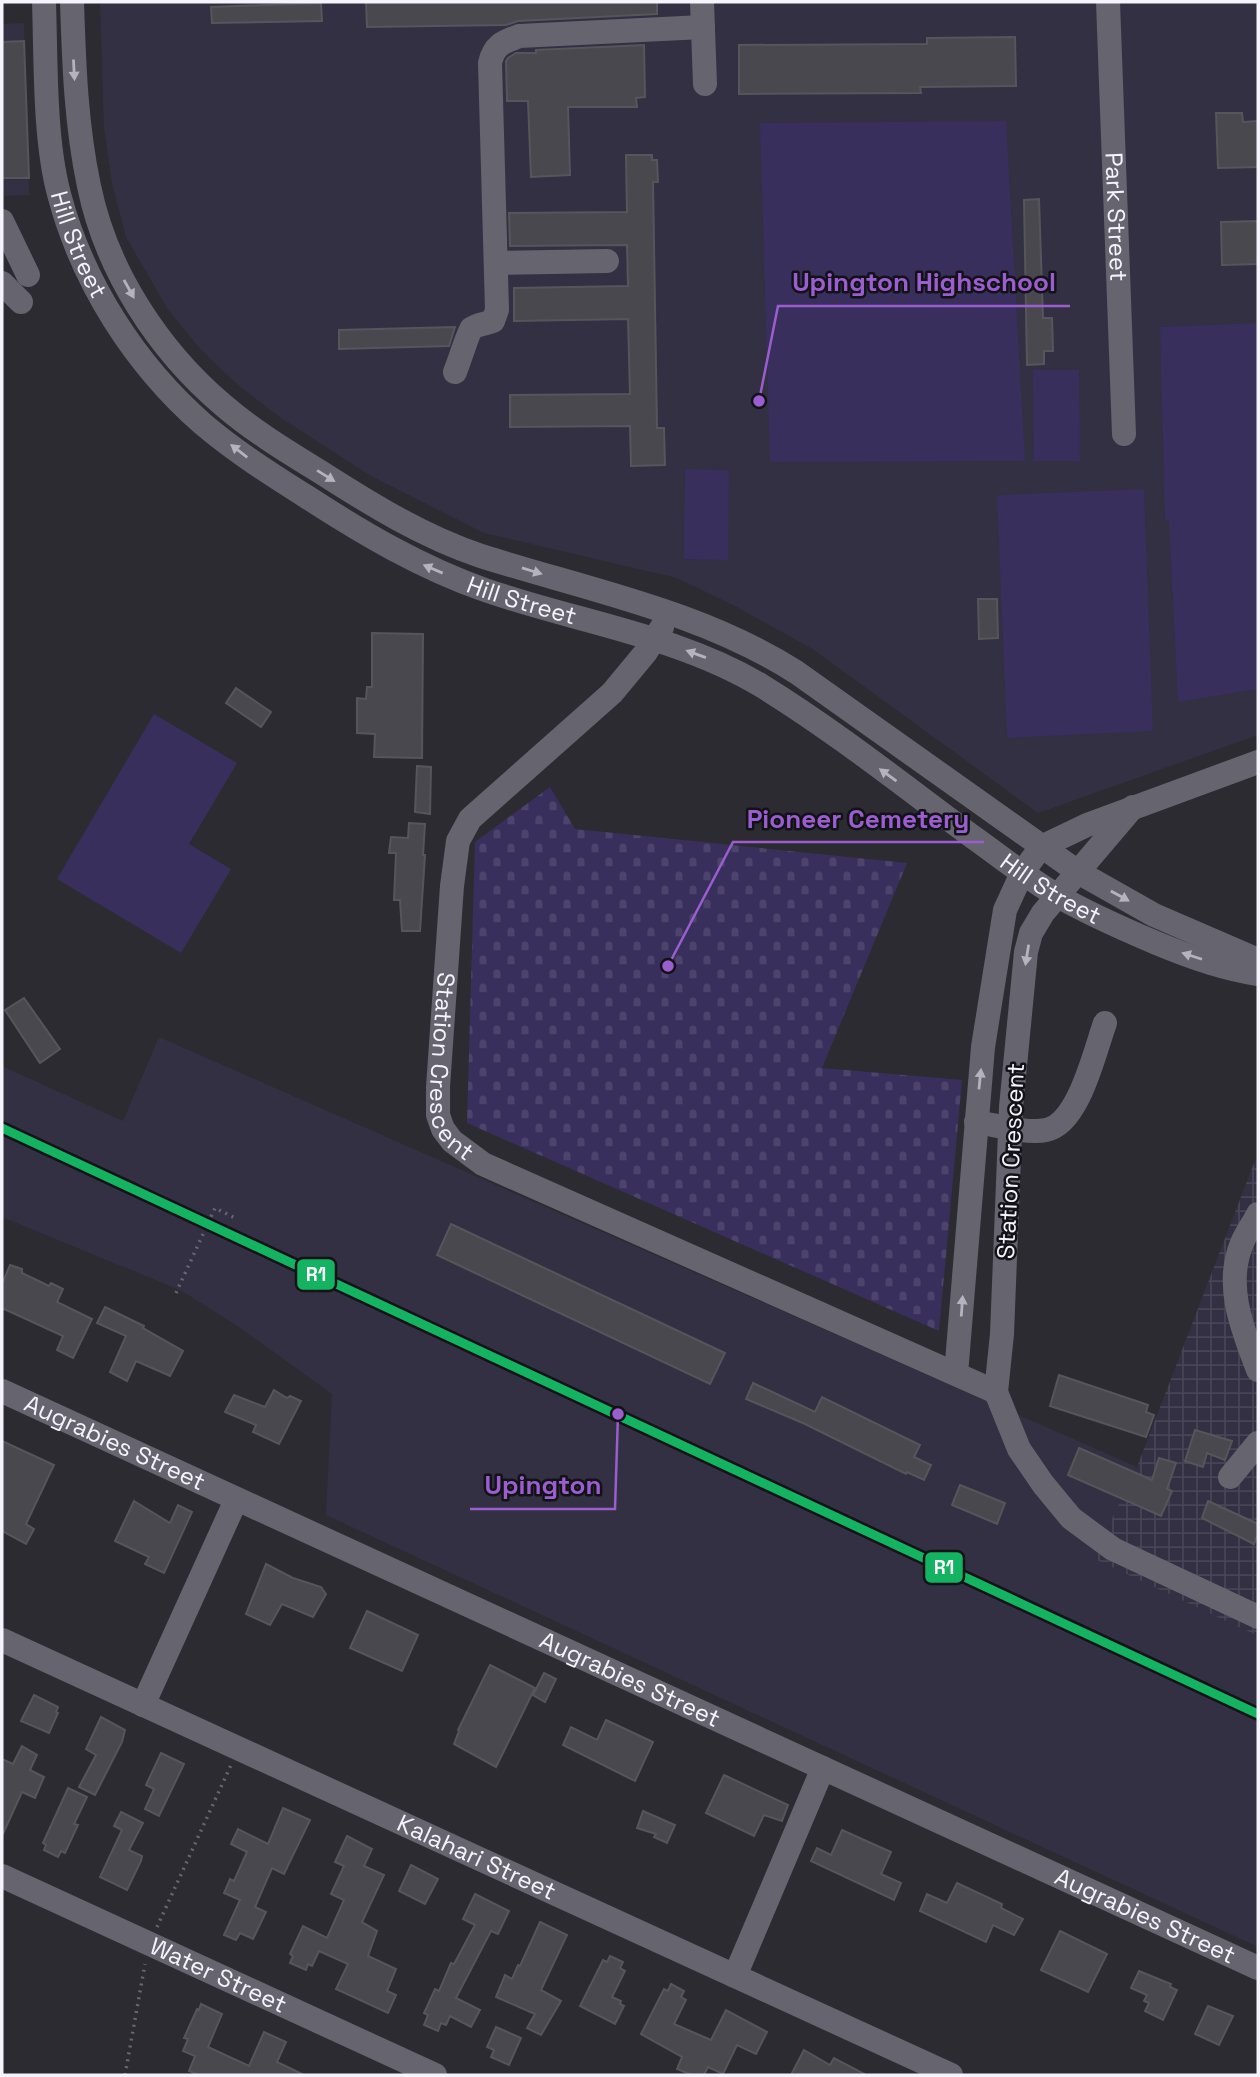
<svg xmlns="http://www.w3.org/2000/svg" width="1260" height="2077" viewBox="0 0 1260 2077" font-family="'Space Grotesk',sans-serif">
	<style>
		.built { fill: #323042 }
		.industrial { fill: url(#industrial-grid) }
		.green { fill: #382f5c }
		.cemetery { fill: url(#cemetery-stones) }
		.building { fill: #49484e; stroke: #56555b; stroke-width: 2 }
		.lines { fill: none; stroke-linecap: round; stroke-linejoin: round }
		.path { stroke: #67666e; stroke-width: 3.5; stroke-dasharray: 2 5; stroke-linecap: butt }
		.minor { stroke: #66646e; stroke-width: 24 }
		.rail-1-casing { stroke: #131218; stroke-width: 14 }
		.rail-1 { stroke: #13b361; stroke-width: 9 }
		.oneway { fill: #b5b3bd }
		.labels { text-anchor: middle; stroke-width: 5; stroke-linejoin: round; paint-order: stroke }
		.street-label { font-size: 24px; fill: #f5f4fd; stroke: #131218 }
		.leader { fill: none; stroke: #9a5ece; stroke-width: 2.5 }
		.callout-dot { fill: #9a5ece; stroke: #131218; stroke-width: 2.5 }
		.callout-label { font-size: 26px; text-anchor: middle; font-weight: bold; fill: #9a5ece; stroke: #131218; stroke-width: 5; stroke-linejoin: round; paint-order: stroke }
		.line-badge { stroke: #131218; stroke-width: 2.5 }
		.badge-label { font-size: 19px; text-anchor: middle; font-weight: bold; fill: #fff }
	</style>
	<defs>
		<pattern id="industrial-grid" width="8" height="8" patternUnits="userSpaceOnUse" patternTransform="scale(1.75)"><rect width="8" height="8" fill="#323042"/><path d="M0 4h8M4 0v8" fill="none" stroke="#464455"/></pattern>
		<pattern id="cemetery-stones" width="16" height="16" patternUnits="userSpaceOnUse" patternTransform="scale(1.75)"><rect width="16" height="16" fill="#382f5c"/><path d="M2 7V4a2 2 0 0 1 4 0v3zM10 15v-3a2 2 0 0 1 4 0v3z" fill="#4c446c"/></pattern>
	</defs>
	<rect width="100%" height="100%" fill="#2c2b32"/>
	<!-- built -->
	<g class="built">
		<path d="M 100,2 L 1258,2 L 1258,735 L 1038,813 L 814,650 L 735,606 L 677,578 L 484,533 L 371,476 L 281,418 L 237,384 L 200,349 L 167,308 L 126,237 L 112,183 L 104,128 Z"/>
		<path d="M 24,23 L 29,195 L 2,196 L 2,24 Z"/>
		<path d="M 159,1037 L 1137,1467 L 1094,1558 L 1258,1635 L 1258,1947 L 326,1515 L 332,1394 L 239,1327 L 182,1291 L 2,1217 L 2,1066 L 123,1121 Z"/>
	</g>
	<!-- industrial -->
	<path class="industrial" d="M 1258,1158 L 1258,1636 L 1093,1558 L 1137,1467 L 1254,1163 Z"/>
	<!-- green -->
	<g class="green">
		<path d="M 1006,121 L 1025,461 L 770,462 L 760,123 Z"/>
		<path d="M 1258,323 L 1258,689 L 1178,702 L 1169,521 L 1165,520 L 1160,327 Z"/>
		<path d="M 1033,370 L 1079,370 L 1080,461 L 1034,461 Z"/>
		<path d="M 685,469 L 729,470 L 728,560 L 684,559 Z"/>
		<path d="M 1144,489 L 1153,731 L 1007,738 L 997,495 Z"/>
		<path d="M 154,714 L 237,763 L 189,844 L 231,869 L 181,953 L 57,879 Z"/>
	</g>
	<!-- cemetery -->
	<path class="cemetery" d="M 550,787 L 575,829 L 907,863 L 822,1068 L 962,1080 L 939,1331 L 467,1123 L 475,842 Z"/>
	<!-- building -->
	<g class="building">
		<path d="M 366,2 L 657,2 L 657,14 L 518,21 L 506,25 L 367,27 Z"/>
		<path d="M 321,3 L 322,21 L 212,23 L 211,7 Z"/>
		<path d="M 1015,37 L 1016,86 L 920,87 L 921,93 L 739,94 L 739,45 L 927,44 L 927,38 Z"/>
		<path d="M 24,41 L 29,178 L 2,178 L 2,42 Z"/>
		<path d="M 644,45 L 645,97 L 636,98 L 637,107 L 568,107 L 570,175 L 531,177 L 528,101 L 507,101 L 506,61 L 508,58 L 516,53 L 536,53 L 536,50 Z"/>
		<path d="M 1216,113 L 1242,113 L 1243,122 L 1258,121 L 1258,167 L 1218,168 Z"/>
		<path d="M 626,155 L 652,155 L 652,160 L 657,160 L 658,182 L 653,182 L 657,428 L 664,428 L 665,465 L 631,466 L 630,426 L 510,427 L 510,395 L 630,394 L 628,319 L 514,321 L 514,288 L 628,286 L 627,245 L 510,246 L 509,213 L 627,212 Z"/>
		<path d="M 1039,199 L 1043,318 L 1052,318 L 1053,351 L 1044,351 L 1044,364 L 1027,365 L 1024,200 Z"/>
		<path d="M 1258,221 L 1258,264 L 1222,265 L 1221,222 Z"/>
		<path d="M 455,327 L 449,346 L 339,349 L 339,330 Z"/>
		<path d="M 978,599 L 997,599 L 998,638 L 979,639 Z"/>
		<path d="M 372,633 L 423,634 L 422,758 L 374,757 L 375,734 L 357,733 L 357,698 L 366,699 L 367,687 L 372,687 Z"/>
		<path d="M 236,688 L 271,712 L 261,727 L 226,703 Z"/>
		<path d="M 417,766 L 431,767 L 430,814 L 415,812 Z"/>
		<path d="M 409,823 L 425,824 L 423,855 L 425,855 L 420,931 L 402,931 L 400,900 L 394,900 L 396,853 L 389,853 L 391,837 L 408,838 Z"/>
		<path d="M 24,998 L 60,1049 L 40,1063 L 5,1010 Z"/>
		<path d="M 451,1224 L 725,1353 L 710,1384 L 437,1255 Z"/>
		<path d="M 10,1265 L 22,1269 L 22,1273 L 49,1286 L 51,1283 L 63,1289 L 57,1302 L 92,1319 L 73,1358 L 57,1350 L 63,1336 L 2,1308 L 2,1284 Z"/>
		<path d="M 105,1307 L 144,1326 L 143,1328 L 183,1351 L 170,1376 L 136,1361 L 127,1381 L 110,1372 L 126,1336 L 97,1323 Z"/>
		<path d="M 1059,1375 L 1148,1405 L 1146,1412 L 1154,1415 L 1146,1437 L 1050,1406 Z"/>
		<path d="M 753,1383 L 815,1412 L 822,1397 L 920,1445 L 914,1457 L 931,1465 L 924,1480 L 907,1472 L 906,1474 L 805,1424 L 746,1399 Z"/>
		<path d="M 274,1390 L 287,1398 L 290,1396 L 301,1401 L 279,1444 L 253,1432 L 256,1425 L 225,1412 L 234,1395 L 265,1407 Z"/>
		<path d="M 1195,1430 L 1232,1441 L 1225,1460 L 1207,1453 L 1203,1467 L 1185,1461 Z"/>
		<path d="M 2,1441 L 54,1465 L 26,1524 L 34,1529 L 26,1544 L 2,1531 Z"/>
		<path d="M 1079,1448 L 1152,1480 L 1159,1458 L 1176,1463 L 1167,1489 L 1172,1491 L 1161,1516 L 1068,1475 Z"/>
		<path d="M 960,1485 L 1005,1503 L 997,1524 L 952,1505 Z"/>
		<path d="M 134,1501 L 170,1523 L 178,1505 L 192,1512 L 164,1573 L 145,1564 L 149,1557 L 115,1541 Z"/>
		<path d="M 1208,1501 L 1258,1524 L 1258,1534 L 1254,1544 L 1202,1518 Z"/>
		<path d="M 266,1564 L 293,1578 L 321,1587 L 326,1594 L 313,1617 L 282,1604 L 270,1625 L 246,1614 Z"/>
		<path d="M 367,1611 L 418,1635 L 402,1671 L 350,1648 Z"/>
		<path d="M 490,1665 L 535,1688 L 496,1767 L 454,1744 L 459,1731 L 458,1730 Z"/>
		<path d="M 544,1673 L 556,1679 L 545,1702 L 533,1695 Z"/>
		<path d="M 34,1695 L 58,1707 L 56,1712 L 58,1713 L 49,1733 L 21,1721 Z"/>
		<path d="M 101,1717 L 125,1730 L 122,1742 L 95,1795 L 79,1787 L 96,1755 L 86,1749 Z"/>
		<path d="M 606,1720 L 653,1742 L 635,1781 L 563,1745 L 571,1727 L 597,1740 Z"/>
		<path d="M 22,1746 L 37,1755 L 30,1770 L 44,1777 L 35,1798 L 22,1792 L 2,1836 L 2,1759 L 13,1764 Z"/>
		<path d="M 161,1753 L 184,1764 L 159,1816 L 145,1809 L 154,1789 L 146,1785 Z"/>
		<path d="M 724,1775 L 788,1805 L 782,1821 L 764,1815 L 754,1836 L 706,1813 Z"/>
		<path d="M 68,1788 L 87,1797 L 74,1824 L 78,1825 L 65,1853 L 61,1851 L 58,1857 L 44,1850 L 46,1845 L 43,1843 Z"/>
		<path d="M 283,1808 L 310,1820 L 284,1874 L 272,1868 L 255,1907 L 266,1912 L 253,1939 L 240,1933 L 236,1940 L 224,1935 L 240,1900 L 224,1893 L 230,1879 L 234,1881 L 247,1852 L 231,1844 L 238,1829 L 268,1844 Z"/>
		<path d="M 643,1811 L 675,1825 L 667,1843 L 654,1837 L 656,1834 L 637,1828 Z"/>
		<path d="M 121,1812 L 143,1823 L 129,1850 L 142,1856 L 141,1861 L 127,1890 L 100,1877 L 122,1830 L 114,1826 Z"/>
		<path d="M 842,1830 L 891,1852 L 881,1874 L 901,1883 L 894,1900 L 811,1861 L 817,1848 L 831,1855 Z"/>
		<path d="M 347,1836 L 372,1849 L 364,1866 L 384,1875 L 362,1922 L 377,1931 L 368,1956 L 396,1969 L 387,1991 L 396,1995 L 388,2013 L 336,1989 L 348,1964 L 319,1951 L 312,1966 L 308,1964 L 306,1970 L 290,1963 L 293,1956 L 290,1954 L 303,1926 L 327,1938 L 344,1900 L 331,1894 L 344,1866 L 335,1862 Z"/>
		<path d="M 411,1865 L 438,1879 L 425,1904 L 399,1891 Z"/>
		<path d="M 957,1883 L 1002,1904 L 1001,1908 L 1023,1919 L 1014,1935 L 993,1925 L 986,1942 L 920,1911 L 927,1894 L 947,1903 Z"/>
		<path d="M 475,1894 L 509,1911 L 498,1934 L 491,1931 L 456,1998 L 480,2010 L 471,2027 L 450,2016 L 446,2025 L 441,2023 L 438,2031 L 424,2025 L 428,2015 L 424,2013 L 435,1989 L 439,1991 L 451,1963 L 454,1964 L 475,1925 L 463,1919 Z"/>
		<path d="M 540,1922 L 567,1935 L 541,1990 L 561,2001 L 541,2035 L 527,2028 L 535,2014 L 496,1997 L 505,1975 L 512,1979 L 518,1965 L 520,1966 Z"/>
		<path d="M 1060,1931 L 1107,1954 L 1088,1992 L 1041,1970 Z"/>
		<path d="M 610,1956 L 623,1962 L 620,1968 L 625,1971 L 612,1997 L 621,2001 L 620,2004 L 624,2006 L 615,2024 L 580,2006 L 603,1960 L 607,1962 Z"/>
		<path d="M 1139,1971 L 1171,1984 L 1170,1987 L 1177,1990 L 1163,2020 L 1145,2011 L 1149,2003 L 1144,2001 L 1147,1995 L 1131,1988 Z"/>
		<path d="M 671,1984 L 684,1991 L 681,1997 L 686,2000 L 674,2024 L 711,2040 L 726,2010 L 767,2032 L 756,2054 L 737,2045 L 723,2074 L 708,2067 L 704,2075 L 692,2075 L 677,2069 L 682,2057 L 641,2034 L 664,1989 L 668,1991 Z"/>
		<path d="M 201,2004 L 222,2014 L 208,2047 L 249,2066 L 264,2032 L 286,2042 L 277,2062 L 304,2075 L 199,2075 L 189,2071 L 195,2056 L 183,2051 L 188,2039 L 184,2038 L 197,2009 L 199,2010 Z"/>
		<path d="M 1208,2006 L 1233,2016 L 1219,2045 L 1195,2034 Z"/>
		<path d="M 496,2027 L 521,2038 L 509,2065 L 491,2057 L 494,2050 L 487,2047 Z"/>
		<path d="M 804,2050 L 830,2065 L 834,2058 L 866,2075 L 791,2075 Z"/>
	</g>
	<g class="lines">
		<!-- path -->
		<g class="path">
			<path d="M 176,1293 L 215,1208 L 235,1218"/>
			<path d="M 157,1927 L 231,1765"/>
			<path d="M 125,2075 L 145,1964"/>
		</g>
		<!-- minor -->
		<g class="minor">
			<path id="s1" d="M 44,2 C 46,60 44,138 59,194 C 82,282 135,365 204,425 C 236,452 272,475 307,497 C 364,534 422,568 485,590 C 577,622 677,635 762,686 C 835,731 904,786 973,837 C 1001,857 1027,878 1056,895 C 1087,913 1121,928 1154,942 C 1187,956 1222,969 1258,974"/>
			<path d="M 72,2 C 74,64 76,125 89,186 C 106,270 158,350 223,405 C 253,431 288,452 322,473 C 372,505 424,537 481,556 C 588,590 700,611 796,672 L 1078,872 L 1154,915 L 1258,960"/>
			<path d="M 702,2 L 705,84"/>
			<path id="s2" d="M 1108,2 L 1124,434"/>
			<path d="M 2,221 L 28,275"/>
			<path d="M 496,263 L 607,261"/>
			<path d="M 2,283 L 21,302"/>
			<path d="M 455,372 C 458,365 469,331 471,329 C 477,324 486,324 493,321 L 497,310 L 490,63 C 494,45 503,42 519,36 L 703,27"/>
			<path id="s3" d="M 662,627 L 646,652 L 612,693 L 470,819 L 458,841 L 452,886 L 438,1087 L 438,1115 L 443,1129 L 452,1141 L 483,1164 L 996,1392"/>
			<path d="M 1133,807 L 1043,913 L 1031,933 L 1026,952 L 1011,1107 L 1002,1334 L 996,1392 L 1019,1449 L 1043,1484 L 1071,1518 L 1113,1549 L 1258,1617"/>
			<path d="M 976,1122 C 996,1125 1027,1134 1046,1130 C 1079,1124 1095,1050 1105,1023"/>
			<path d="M 1258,1214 C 1253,1224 1246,1233 1242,1243 C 1224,1286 1243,1330 1258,1370"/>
			<path d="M 956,1374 L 983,1047 L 1005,910 L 1022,873 L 1041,847 L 1087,825 L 1258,762"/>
			<path id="s4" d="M 2,1391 L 1258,1968"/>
			<path d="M 1230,1477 L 1258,1443"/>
			<path id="s5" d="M 2,1640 L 951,2075"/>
			<path d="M 143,1705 L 236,1500"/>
			<path id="s6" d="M 2,1876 L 435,2075"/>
			<path d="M 735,1976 L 823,1768"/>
		</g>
		<!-- rail-1 casing -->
		<g class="rail-1-casing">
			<path id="rail-1" d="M 2,1128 L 1258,1714"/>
		</g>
		<!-- rail-1 -->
		<use href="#rail-1" class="rail-1"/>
	</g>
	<!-- one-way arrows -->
	<defs><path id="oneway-solid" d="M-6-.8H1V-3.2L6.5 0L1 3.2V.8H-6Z" transform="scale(1.75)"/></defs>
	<g class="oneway">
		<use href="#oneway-solid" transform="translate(74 70) rotate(87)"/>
		<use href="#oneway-solid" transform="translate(129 289) rotate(61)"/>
		<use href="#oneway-solid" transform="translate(239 451) rotate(-142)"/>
		<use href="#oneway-solid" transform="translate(326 476) rotate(32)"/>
		<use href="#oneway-solid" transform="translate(433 569) rotate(-157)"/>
		<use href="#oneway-solid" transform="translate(532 571) rotate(17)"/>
		<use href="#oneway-solid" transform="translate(696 654) rotate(-160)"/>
		<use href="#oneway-solid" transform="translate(888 775) rotate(-144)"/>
		<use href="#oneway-solid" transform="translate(1120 896) rotate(29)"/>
		<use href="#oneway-solid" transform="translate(1027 955) rotate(99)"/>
		<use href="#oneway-solid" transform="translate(1192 956) rotate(-162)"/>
		<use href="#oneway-solid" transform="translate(980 1079) rotate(-84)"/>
		<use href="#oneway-solid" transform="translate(962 1306) rotate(-86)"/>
	</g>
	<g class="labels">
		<!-- street labels -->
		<g class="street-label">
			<text dy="8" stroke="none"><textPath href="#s2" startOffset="215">Park Street</textPath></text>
			<text dy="8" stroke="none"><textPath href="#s1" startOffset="247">Hill Street</textPath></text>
			<text dy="8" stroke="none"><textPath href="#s1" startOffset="835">Hill Street</textPath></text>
			<text dy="8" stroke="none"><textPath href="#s1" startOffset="1444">Hill Street</textPath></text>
			<text dy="8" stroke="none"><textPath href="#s3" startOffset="528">Station Crescent</textPath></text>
			<text transform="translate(1011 1161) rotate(-87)" y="8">Station Crescent</text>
			<text dy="8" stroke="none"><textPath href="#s4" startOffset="124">Augrabies Street</textPath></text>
			<text dy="8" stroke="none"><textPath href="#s4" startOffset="691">Augrabies Street</textPath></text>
			<text dy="8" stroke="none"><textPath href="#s5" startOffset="522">Kalahari Street</textPath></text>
			<text dy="8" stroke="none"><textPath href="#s4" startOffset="1258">Augrabies Street</textPath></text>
			<text dy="8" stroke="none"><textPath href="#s6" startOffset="238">Water Street</textPath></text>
		</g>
	</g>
	<!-- callouts -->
	<path class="leader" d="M759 401L778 306H1070M668 966L733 842H984M618 1414L615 1509H470"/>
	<g class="callout-dot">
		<circle cx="759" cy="401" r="7"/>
		<circle cx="668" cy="966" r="7"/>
		<circle cx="618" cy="1414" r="7"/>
	</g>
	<g class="callout-label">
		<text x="924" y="291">Upington Highschool</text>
		<text x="858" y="828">Pioneer Cemetery</text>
		<text x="543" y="1494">Upington</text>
	</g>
	<g class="line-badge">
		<rect x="296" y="1258" width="40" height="33" rx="7" fill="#13b361"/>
		<rect x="924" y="1551" width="40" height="33" rx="7" fill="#13b361"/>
	</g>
	<g class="badge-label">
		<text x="316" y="1281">R1</text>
		<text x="944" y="1574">R1</text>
	</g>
	<!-- border -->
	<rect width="1260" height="2077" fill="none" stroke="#f5f4fd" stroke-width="7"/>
</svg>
